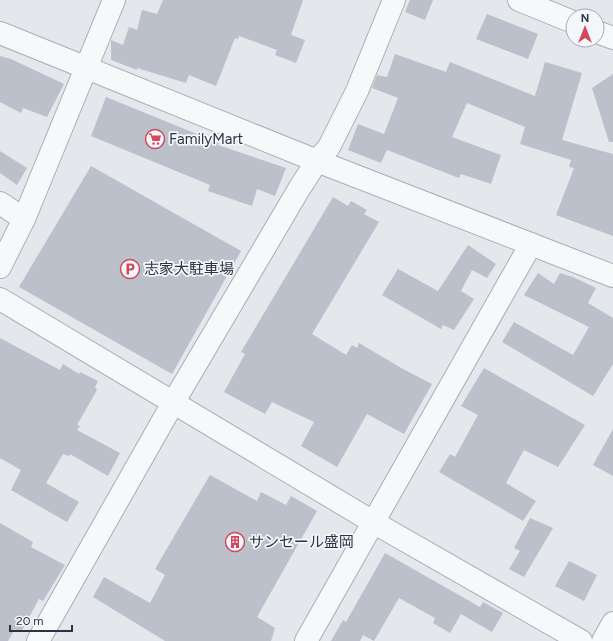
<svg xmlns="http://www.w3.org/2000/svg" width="613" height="641" viewBox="0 0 613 641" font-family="Figtree,'Noto Sans JP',sans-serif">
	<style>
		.building { fill: #bbc0ca }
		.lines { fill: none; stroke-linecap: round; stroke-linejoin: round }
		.minor-casing { stroke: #a9aeb7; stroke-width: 24 }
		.minor { stroke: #f7f8fa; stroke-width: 22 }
		.labels { text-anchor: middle; stroke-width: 3.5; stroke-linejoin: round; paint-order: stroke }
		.poi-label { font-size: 15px; fill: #2b3445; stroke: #f4f6f9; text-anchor: start }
	</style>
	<rect width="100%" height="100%" fill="#e4e7ec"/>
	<!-- building -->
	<g class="building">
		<path d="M 163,0 L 303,0 L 291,35 L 305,40 L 296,63 L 275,55 L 277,50 L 239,36 L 238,39 L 235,38 L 216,86 L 189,75 L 186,83 L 137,68 L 137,70 L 111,60 L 111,40 L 123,45 L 129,27 L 137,30 L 142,10 L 157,14 Z"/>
		<path d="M 410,0 L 433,0 L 425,20 L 405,12 Z"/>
		<path d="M 487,14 L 538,34 L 528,59 L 476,39 Z"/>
		<path d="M 395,54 L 446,72 L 450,62 L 535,96 L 545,62 L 582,73 L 562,140 L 613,154 L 613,236 L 556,215 L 574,168 L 569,167 L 571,160 L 520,144 L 525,127 L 467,103 L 452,137 L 501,155 L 491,184 L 461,174 L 459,178 L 387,150 L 381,163 L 348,150 L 358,124 L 384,134 L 398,98 L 372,88 L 377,75 L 387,77 Z"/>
		<path d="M 0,56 L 11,59 L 64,84 L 47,117 L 23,108 L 21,113 L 0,102 Z"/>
		<path d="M 613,74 L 613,142 L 609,142 L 592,88 Z"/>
		<path d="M 106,97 L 219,143 L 218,145 L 286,168 L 275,196 L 257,189 L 252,206 L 208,191 L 210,185 L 91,136 Z"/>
		<path d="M 0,151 L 27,168 L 17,185 L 0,173 Z"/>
		<path d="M 91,166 L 241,251 L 172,374 L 19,287 Z"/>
		<path d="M 333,197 L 348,206 L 351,201 L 367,210 L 364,214 L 379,222 L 312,334 L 346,355 L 352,345 L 357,348 L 359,343 L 403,369 L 432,384 L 404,434 L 367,414 L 337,467 L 301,446 L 314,422 L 272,402 L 265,414 L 224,392 L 245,354 L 241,352 Z"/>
		<path d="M 468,245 L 496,264 L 487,278 L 472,270 L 461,291 L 474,299 L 454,330 L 443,325 L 441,329 L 382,295 L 398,269 L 438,291 Z"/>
		<path d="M 538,273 L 554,284 L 560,273 L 573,277 L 596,288 L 588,303 L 613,318 L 613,364 L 593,396 L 502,342 L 514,322 L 573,355 L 589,327 L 524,295 Z"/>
		<path d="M 0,338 L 60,370 L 63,364 L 79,374 L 80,372 L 98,381 L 95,387 L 97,390 L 77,425 L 80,426 L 77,430 L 120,453 L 108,476 L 70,454 L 69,456 L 63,454 L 46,483 L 79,502 L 67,522 L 11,490 L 21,470 L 0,458 Z"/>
		<path d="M 484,368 L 585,425 L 558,467 L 524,450 L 506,483 L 536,501 L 523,521 L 439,472 L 450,454 L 455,457 L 478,415 L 461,406 Z"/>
		<path d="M 613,429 L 613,476 L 593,465 Z"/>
		<path d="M 210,475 L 257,501 L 261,492 L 286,505 L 291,496 L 317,511 L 257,617 L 275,628 L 271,641 L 165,641 L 93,597 L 104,577 L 150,603 L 165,575 L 155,569 Z"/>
		<path d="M 530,518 L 553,528 L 524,577 L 509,569 L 520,551 L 514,548 Z"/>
		<path d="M 0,523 L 33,542 L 31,547 L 65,565 L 43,601 L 39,599 L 21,632 L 15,629 L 8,641 L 0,641 Z"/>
		<path d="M 385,553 L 480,607 L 483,602 L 503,613 L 492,632 L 461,614 L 450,633 L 433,623 L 435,618 L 399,598 L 374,641 L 363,635 L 360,641 L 331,641 L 343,620 L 346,622 Z"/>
		<path d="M 569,561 L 597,575 L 584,601 L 555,586 Z"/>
	</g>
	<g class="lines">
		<!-- minor casing -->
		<g class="minor-casing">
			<g id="minor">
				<path d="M 519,0 L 573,22"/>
				<path d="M 597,32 L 613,38"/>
				<path d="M 0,33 L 317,161 L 613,276"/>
				<path d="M 0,203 L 24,219"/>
				<path d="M 0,267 L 24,219 L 114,0"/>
				<path d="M 0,299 L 373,522 L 581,641"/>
				<path d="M 38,641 L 173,403 L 299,189 L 317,161 L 329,147 L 357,91 L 394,0"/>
				<path d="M 306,641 L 531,244"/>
				<path d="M 603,641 L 613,623"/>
			</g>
		</g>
		<!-- minor -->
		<use href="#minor" class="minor"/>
	</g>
	<!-- icons -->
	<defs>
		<g id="supermarket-ring" transform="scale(1)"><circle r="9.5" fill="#f4f6f9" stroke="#d1495b" stroke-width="1.5"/><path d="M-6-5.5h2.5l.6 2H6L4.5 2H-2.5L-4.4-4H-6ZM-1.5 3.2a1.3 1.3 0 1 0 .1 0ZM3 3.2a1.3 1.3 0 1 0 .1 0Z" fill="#d1495b"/></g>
		<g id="parking-ring" transform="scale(1)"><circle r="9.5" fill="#f4f6f9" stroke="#d1495b" stroke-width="1.5"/><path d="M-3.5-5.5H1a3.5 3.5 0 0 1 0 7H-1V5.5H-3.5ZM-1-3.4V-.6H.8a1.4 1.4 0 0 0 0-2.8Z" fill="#d1495b"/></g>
		<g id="building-ring" transform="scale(1)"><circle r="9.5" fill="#f4f6f9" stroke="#d1495b" stroke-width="1.5"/><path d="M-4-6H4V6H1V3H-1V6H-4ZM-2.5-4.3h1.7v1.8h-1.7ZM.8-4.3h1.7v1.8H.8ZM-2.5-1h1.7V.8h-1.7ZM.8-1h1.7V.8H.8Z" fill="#d1495b"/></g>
	</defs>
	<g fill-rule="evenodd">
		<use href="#supermarket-ring" x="155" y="139"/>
		<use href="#parking-ring" x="130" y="269"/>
		<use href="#building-ring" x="235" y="542"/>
	</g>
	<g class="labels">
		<!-- poi labels -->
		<g class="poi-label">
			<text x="169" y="144">FamilyMart</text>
			<text x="144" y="274">志家大駐車場</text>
			<text x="249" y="547">サンセール盛岡</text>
		</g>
	</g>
	<!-- north arrow -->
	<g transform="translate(585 28)"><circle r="19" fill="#f4f6f9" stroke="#a4a8b1"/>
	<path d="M0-3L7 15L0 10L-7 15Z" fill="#d1495b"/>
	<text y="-6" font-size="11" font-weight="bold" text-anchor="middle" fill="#2b3445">N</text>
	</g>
	<!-- scale -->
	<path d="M10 625v6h62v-6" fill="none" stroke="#2b3445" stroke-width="2"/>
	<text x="16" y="625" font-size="12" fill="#2b3445" stroke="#f4f6f9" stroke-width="3" paint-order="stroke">20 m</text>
</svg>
